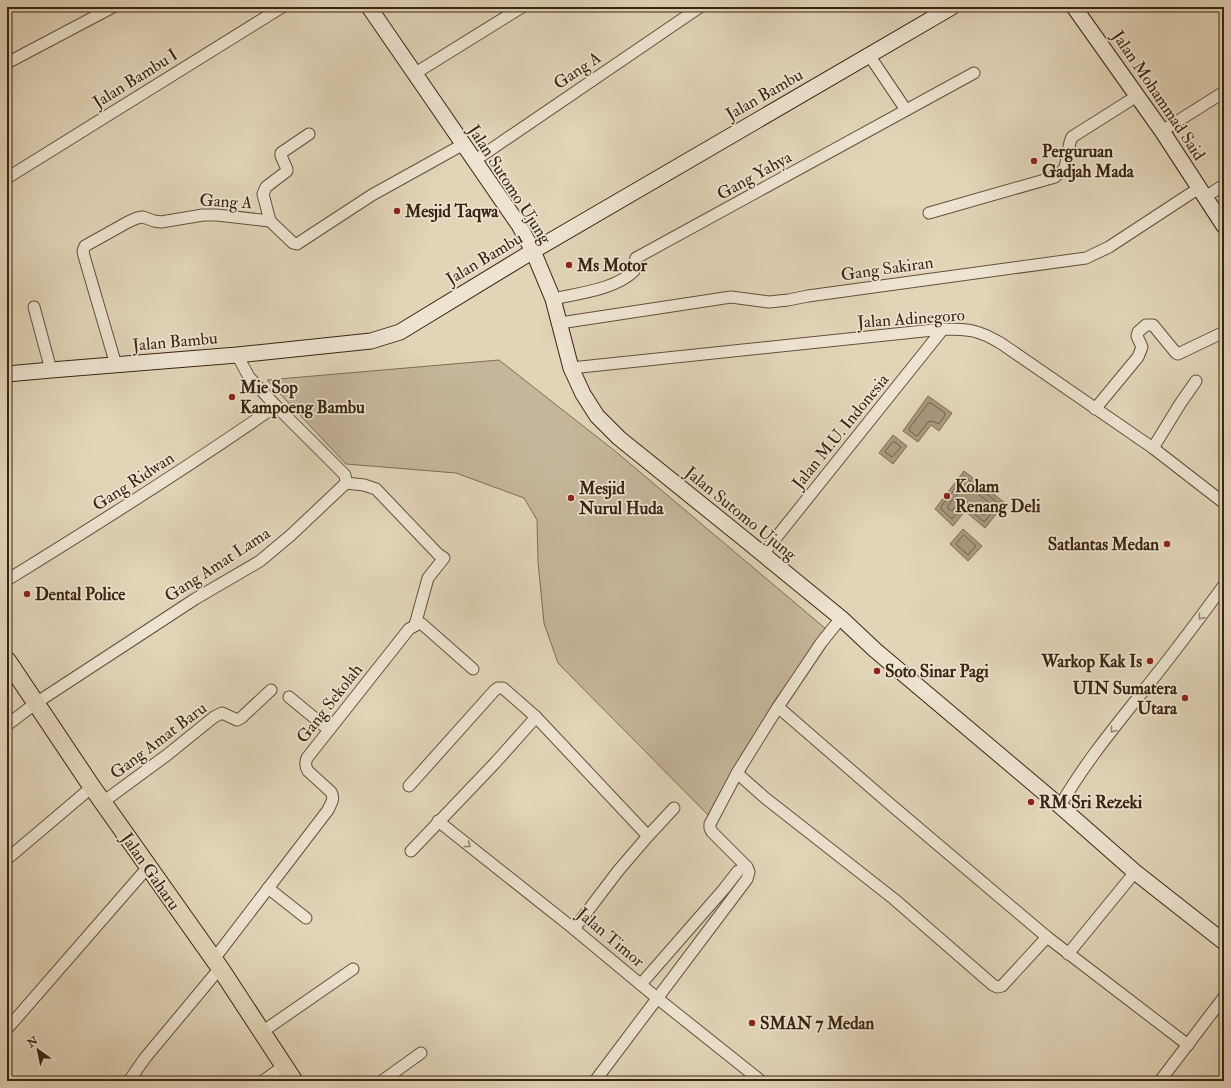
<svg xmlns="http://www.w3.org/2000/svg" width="1231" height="1088" viewBox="0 0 1231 1088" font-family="'IM FELL Double Pica',serif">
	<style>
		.green { fill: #c5b69b; stroke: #806d56 }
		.water { fill: #a9987f; stroke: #7d6a53 }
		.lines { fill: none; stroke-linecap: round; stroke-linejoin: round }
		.shore { stroke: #725e48; stroke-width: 1 }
		.street-casing { stroke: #64503a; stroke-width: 13 }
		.secondary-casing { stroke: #3b2411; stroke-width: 17 }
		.primary-casing { stroke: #3b2411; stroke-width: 19 }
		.street { stroke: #ece3d0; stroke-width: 11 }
		.secondary { stroke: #ece3d0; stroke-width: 15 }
		.primary { stroke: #e1d4b7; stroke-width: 17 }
		.oneway { stroke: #948470 }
		.poi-dot { fill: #8f2418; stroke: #ece3d0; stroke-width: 1.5 }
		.labels { text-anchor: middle; stroke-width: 3.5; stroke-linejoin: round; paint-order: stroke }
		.street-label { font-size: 17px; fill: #3b2411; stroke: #ece3d0 }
		.poi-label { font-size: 17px; font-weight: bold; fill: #3b2411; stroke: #ece3d0; text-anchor: start }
	</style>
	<rect width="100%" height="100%" fill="#e1d4b7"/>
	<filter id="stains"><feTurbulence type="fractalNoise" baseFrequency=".005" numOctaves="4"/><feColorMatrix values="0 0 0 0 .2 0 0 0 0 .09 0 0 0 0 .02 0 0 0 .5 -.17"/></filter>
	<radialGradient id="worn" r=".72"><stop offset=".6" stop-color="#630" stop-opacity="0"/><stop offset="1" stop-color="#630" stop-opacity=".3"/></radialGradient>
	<!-- green -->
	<path class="green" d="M 499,360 L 615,451 L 826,629 L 775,700 L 708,815 L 558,663 L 544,623 L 538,562 L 537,520 L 524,498 L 456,473 L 346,464 L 267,380 Z"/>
	<!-- water -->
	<g class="water">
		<path d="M 928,396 L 952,413 L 939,431 L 931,425 L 918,442 L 903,431 Z"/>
		<path d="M 893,435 L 907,446 L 893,464 L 879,453 Z"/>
		<path d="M 964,471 L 1005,503 L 985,528 L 965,511 L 953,526 L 935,509 Z"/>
		<path d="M 963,529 L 982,546 L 968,561 L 950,544 Z"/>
	</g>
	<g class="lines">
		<!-- shore -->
		<g class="shore">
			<path d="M 929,403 L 931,403 L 945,413 L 945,415 L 939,424 L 932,421 L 928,422 L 918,435 L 916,436 L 910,431 L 909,429 Z"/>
			<path d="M 893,442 L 895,442 L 901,447 L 892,457 L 885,452 Z"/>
			<path d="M 965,477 L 998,503 L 998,505 L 985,521 L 983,521 L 966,507 L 961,508 L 952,519 L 941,509 L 941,507 Z"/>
			<path d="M 966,484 L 991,504 L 991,506 L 985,514 L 982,514 C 976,509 968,498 959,504 C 956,505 954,509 952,511 L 948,509 L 948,506 Z"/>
			<path d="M 964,535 L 976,546 L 968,555 L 956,544 Z"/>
		</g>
		<!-- street casing -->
		<g class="street-casing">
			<g id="street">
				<path d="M 869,55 L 906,110"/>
				<path d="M 7,63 L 113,7"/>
				<path d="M 414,74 L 522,7"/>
				<path d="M 1162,131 L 1224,92"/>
				<path d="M 474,161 L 700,7"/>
				<path d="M 7,178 L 282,7"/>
				<path d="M 1205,197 L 1224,185"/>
				<path d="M 929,213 L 1055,177 L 1065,168 L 1070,142 L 1072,137 L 1137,96"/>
				<path d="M 270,221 L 263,194 L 266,187 L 287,171 L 287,169 L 281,156 L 281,153 L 309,134"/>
				<path d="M 553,299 C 579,293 614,290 634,271 L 635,262 L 636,258 L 974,73"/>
				<path d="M 34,307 L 51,370"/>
				<path d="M 560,323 L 731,297 L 769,302 L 788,300 L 808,296 L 1086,258 L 1109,247 L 1199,188"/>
				<path d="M 116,365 L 84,256 L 83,251 L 85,246 L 128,222 L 137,218 L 143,217 L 154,221 L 161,222 L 203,215 L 217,215 L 270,221 L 293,243 L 297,244 L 372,195 L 462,145"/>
				<path d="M 571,368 L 943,329 C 970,329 979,330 1002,344 L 1153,448 L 1224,503"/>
				<path d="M 1095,409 L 1138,357 L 1142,347 L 1137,336 L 1138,332 L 1146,325 L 1153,325 L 1176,353 L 1178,354 L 1224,332"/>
				<path d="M 1153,448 L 1180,404 L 1196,381"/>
				<path d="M 346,483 L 364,485 L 376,489 L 438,554 L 444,558 L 428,578 L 415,625"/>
				<path d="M 763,554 L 943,329"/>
				<path d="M 7,580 C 98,524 188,467 276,406"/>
				<path d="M 289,697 L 329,730"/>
				<path d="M 778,707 L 890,804 L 1047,937 L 1188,1045"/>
				<path d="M 7,725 L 36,703 L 195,599 L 260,561 L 291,535 L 346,483 L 345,475 L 276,406 L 249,377 L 237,355"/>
				<path d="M 737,773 L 764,797 L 894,899 L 993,985 L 997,987 L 1002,986 L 1047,937"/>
				<path d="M 409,786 L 494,691 L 498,688 L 503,688 L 536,717 L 648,836"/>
				<path d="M 103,802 L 167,755 L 214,717 L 222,713 L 237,720 L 241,718 L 271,690"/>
				<path d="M 1060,806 C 1086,760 1123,717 1156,675 C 1179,646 1202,615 1224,585"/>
				<path d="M 438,821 L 574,929 L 657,998 L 761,1081"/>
				<path d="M 411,851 L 495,763 L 536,717"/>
				<path d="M 7,859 L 92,787"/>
				<path d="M 268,888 L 306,918"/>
				<path d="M 574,929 L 618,871 L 648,836 L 674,808"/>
				<path d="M 1068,954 L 1135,872"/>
				<path d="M 214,959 L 328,810 C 331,803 335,799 331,792 L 308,771 C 305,766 305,763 307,758 L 409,629 L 418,624 L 422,624 L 473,669"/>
				<path d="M 641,984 L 724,889 L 738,871"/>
				<path d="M 7,1029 L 148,867"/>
				<path d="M 262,1032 L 353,969"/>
				<path d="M 129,1081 L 145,1058 L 220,968"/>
				<path d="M 263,1081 L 284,1066"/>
				<path d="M 382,1081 L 421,1053"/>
				<path d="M 595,1081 L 747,879 L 749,872 L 747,867 L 712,832 L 710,828 L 710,824 L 737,773 L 778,707 L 821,643 L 841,618"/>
				<path d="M 1160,1081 L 1224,997"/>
			</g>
		</g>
		<!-- secondary casing -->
		<g class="secondary-casing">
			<g id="secondary">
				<path d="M 369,7 L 519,225 L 533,251 L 553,299 L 571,368 L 583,394 L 597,416 L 619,438 L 748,542 L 841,618 L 875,650 L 1060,806 L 1135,872 L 1224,942"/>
				<path d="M 1074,7 L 1162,131 L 1224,226"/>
				<path d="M 7,374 L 51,370 L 237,355 L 371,341 L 400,332 L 533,251 L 952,7"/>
			</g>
		</g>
		<!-- primary casing -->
		<g class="primary-casing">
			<path id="primary" d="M 7,660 L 92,787 L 220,968 L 294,1081"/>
		</g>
		<!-- street -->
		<use href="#street" class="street"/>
		<!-- secondary -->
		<use href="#secondary" class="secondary"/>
		<!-- primary -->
		<use href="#primary" class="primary"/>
	</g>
	<!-- one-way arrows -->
	<defs><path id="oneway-chevron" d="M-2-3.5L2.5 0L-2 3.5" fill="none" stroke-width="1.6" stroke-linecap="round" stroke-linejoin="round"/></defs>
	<g class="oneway">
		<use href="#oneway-chevron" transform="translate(1201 617) rotate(127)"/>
		<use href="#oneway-chevron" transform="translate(1113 730) rotate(127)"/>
		<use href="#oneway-chevron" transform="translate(468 845) rotate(38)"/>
	</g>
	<!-- markers -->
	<g class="poi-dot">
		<circle cx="1034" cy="161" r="4"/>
		<circle cx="397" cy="211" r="4"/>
		<circle cx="569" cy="265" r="4"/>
		<circle cx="232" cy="397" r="4"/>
		<circle cx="947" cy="496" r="4"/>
		<circle cx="571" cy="498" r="4"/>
		<circle cx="1167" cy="544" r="4"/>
		<circle cx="27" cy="594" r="4"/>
		<circle cx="1150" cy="661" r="4"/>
		<circle cx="877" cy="671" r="4"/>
		<circle cx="1185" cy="698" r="4"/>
		<circle cx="1031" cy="802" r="4"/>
		<circle cx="752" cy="1023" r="4"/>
	</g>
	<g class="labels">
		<!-- street labels -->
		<g class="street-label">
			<text transform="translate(577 70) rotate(-34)" y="6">Gang A</text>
			<text transform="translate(135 78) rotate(-32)" y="6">Jalan Bambu I</text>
			<text transform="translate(764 94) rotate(-30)" y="6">Jalan Bambu</text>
			<text transform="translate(1159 95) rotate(56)" y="6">Jalan Mohammad Said</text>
			<text transform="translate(754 175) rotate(-29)" y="6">Gang Yahya</text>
			<text transform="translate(510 184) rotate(57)" y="6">Jalan Sutomo Ujung</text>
			<text transform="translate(226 201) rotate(3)" y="6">Gang A</text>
			<text transform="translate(484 258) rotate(-31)" y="6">Jalan Bambu</text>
			<text transform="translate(887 268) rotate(-8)" y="6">Gang Sakiran</text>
			<text transform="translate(911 318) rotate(-4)" y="6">Jalan Adinegoro</text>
			<text transform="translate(175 341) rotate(-5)" y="6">Jalan Bambu</text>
			<text transform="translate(840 431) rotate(-51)" y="6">Jalan M.U. Indonesia</text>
			<text transform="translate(133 481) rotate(-33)" y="6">Gang Ridwan</text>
			<text transform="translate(741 513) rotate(39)" y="6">Jalan Sutomo Ujung</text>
			<text transform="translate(217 564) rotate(-33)" y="6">Gang Amat Lama</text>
			<text transform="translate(329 703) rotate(-52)" y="6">Gang Sekolah</text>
			<text transform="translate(158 740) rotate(-37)" y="6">Gang Amat Baru</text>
			<text transform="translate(151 871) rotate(55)" y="6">Jalan Gaharu</text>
			<text transform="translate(611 937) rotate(40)" y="6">Jalan Timor</text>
		</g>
		<!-- poi labels -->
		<g class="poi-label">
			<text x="1042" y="157">Perguruan<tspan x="1042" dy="20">Gadjah Mada</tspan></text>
			<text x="405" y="217">Mesjid Taqwa</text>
			<text x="577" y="271">Ms Motor</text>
			<text x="240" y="393">Mie Sop<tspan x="240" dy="20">Kampoeng Bambu</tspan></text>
			<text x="955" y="492">Kolam<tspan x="955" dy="20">Renang Deli</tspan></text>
			<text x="579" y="494">Mesjid<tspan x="579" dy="20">Nurul Huda</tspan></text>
			<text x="1159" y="550" text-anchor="end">Satlantas Medan</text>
			<text x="35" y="600">Dental Police</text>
			<text x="1142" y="667" text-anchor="end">Warkop Kak Is</text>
			<text x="885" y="677">Soto Sinar Pagi</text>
			<text x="1177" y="694" text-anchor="end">UIN Sumatera<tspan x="1177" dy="20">Utara</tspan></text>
			<text x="1039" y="808">RM Sri Rezeki</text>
			<text x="760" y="1029">SMAN 7 Medan</text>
		</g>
	</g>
	<!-- margin -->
	<rect width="1231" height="1088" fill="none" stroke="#e1d4b7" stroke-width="24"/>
	<rect x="8" y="8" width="1215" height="1072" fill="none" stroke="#3b2411" stroke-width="2"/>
	<rect x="12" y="12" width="1207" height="1064" fill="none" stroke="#3b2411"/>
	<!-- north arrow -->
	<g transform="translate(38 1050) rotate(327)" stroke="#ece3d0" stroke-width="3" paint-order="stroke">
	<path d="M0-3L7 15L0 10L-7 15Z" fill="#3b2411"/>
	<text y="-6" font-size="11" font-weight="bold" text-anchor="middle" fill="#3b2411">N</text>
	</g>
	<rect width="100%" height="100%" filter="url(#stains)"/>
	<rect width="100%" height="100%" fill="url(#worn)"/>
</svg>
